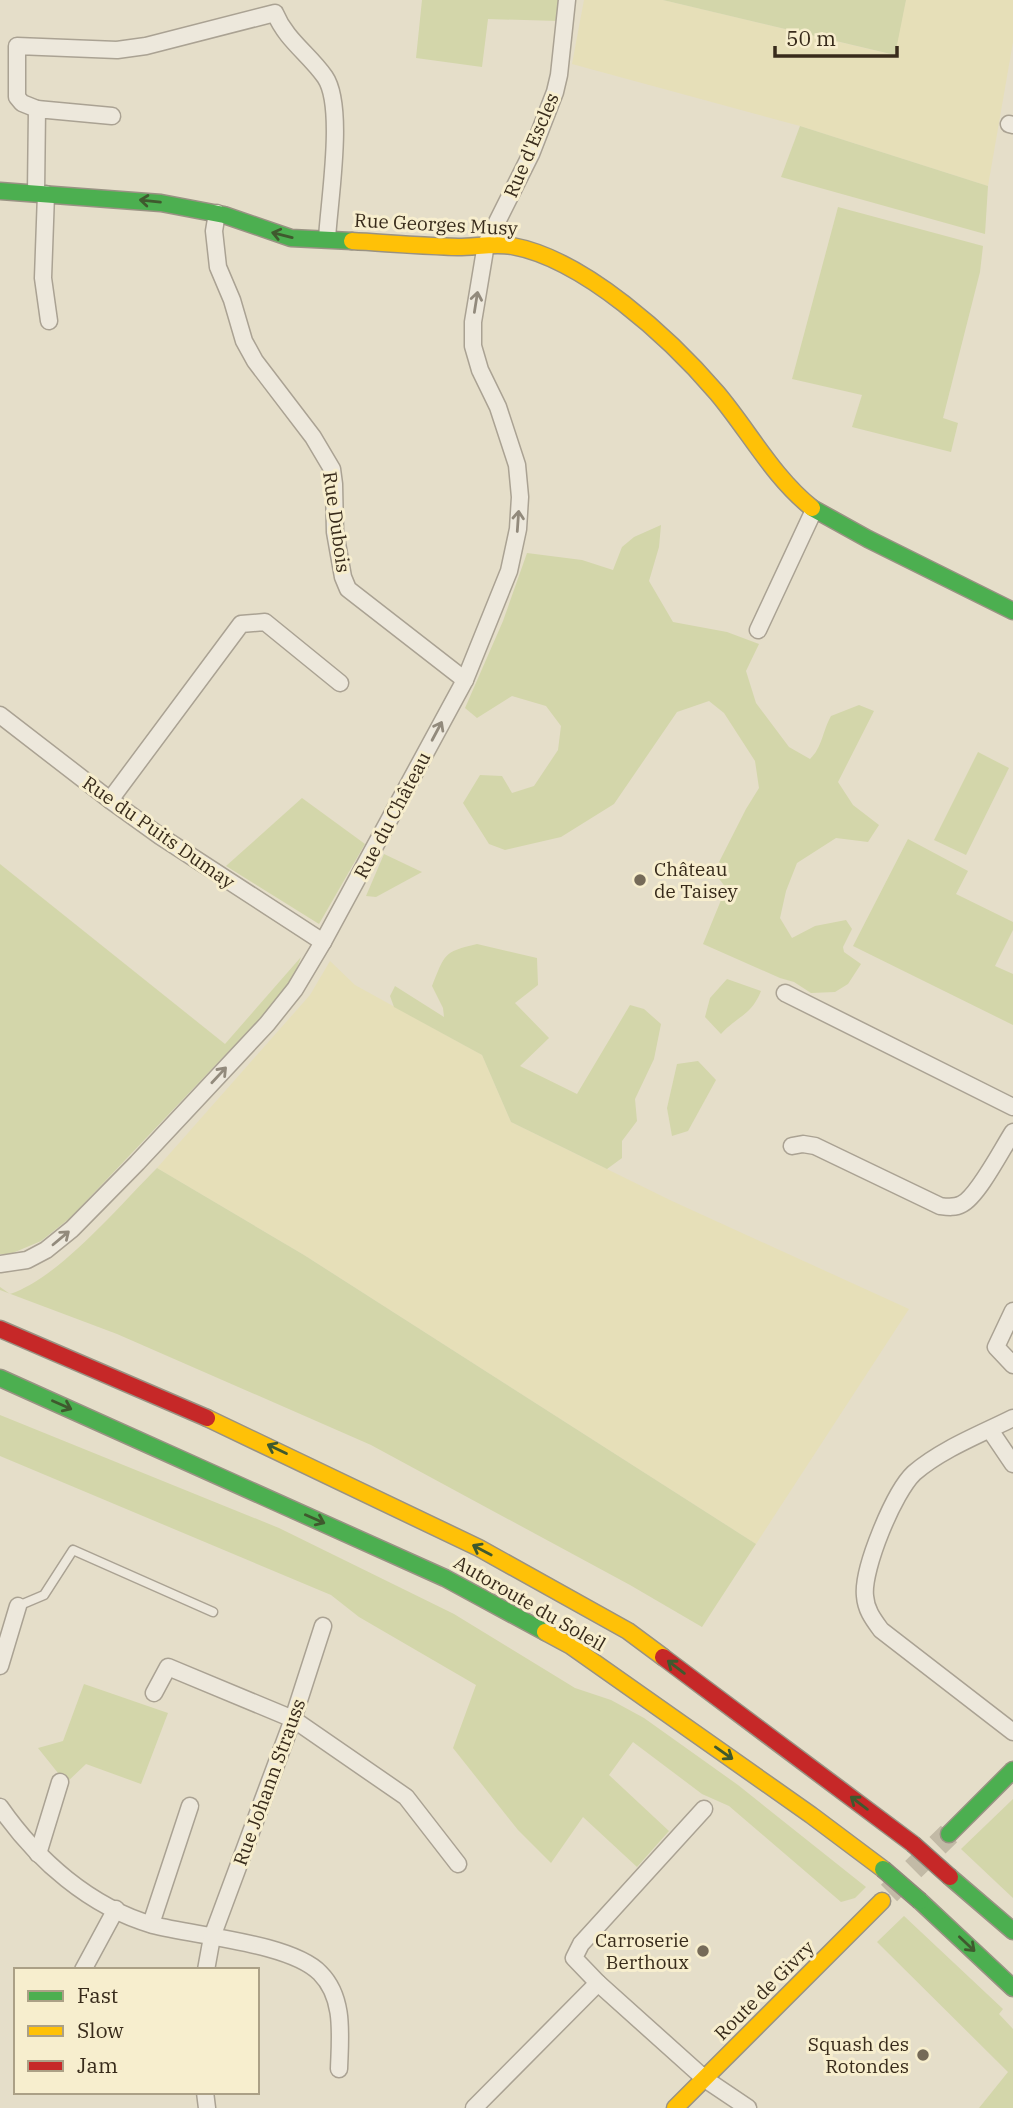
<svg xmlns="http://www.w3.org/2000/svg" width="1013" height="2108" viewBox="0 0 1013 2108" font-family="'IBM Plex Serif',serif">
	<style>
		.farmland { fill: #e6dfb8 }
		.green { fill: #d3d6aa }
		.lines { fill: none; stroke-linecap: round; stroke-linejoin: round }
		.secondary-tunnel { stroke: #c2baa6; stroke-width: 23; stroke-dasharray: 23 11; stroke-linecap: butt }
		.lane-casing { stroke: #aaa293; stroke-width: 11 }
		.street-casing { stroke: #aaa293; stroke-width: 19 }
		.fast-casing { stroke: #999283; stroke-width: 19 }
		.slow-casing { stroke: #999283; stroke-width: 19 }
		.jam-casing { stroke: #999283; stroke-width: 19 }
		.lane { stroke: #ede8dc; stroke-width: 8 }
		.street { stroke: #ede8dc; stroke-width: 16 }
		.fast { stroke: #4caf50; stroke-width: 16 }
		.slow { stroke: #ffc107; stroke-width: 16 }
		.jam { stroke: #c62828; stroke-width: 16 }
		.fast-bridge-casing { stroke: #8f887a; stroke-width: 19; stroke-linecap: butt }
		.jam-bridge-casing { stroke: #8f887a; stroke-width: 19; stroke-linecap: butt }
		.fast-bridge { stroke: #4caf50; stroke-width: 16 }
		.jam-bridge { stroke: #c62828; stroke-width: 16 }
		.oneway { stroke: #3f592e }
		.oneway2 { stroke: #928a7c }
		.poi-dot { fill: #756a58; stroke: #f7eece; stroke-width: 2.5 }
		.labels { text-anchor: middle; stroke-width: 6; stroke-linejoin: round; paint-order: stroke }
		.street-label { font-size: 19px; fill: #382b1b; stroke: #f7eece }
		.poi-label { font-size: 19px; fill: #382b1b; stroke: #f7eece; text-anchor: end }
	</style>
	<rect width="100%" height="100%" fill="#e5dec9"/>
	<!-- farmland -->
	<g class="farmland">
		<path d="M 584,0 L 663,0 L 894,55 L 906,0 L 1013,0 L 1013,42 L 988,186 L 800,126 L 572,64 Z"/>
		<path d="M 330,961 L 355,985 L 482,1055 L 511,1122 L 672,1201 L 909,1309 L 756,1544 L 304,1255 L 157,1168 L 310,995 Z"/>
	</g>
	<!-- green -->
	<g class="green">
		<path d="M 422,0 L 560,0 L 558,21 L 488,19 L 482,67 L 416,58 Z"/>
		<path d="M 663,0 L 906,0 L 895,55 Z"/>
		<path d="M 800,126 L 988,186 L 985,234 L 781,177 Z"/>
		<path d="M 838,207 L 983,246 L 980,272 L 943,418 L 958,423 L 951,452 L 852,427 L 862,395 L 792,379 Z"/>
		<path d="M 661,525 L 659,547 L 649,581 L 673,622 L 727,632 L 759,644 L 746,671 L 756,703 L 789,747 L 810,759 C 822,748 823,730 831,716 L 859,705 L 874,711 L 838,782 L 853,805 L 879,825 L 868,842 L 836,838 L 797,863 L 786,891 L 780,918 L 792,938 L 815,926 L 846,920 L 852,929 L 843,947 L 844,952 L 861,964 L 848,984 L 835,992 L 811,993 L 794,982 L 780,978 L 703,944 L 726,888 L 714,872 L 746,809 L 759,788 L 755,761 L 724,713 L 709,701 L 677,712 L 614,804 L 561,837 L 505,850 L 489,844 L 463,803 L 480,775 L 502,776 L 512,793 L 534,786 L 558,750 L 561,726 L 546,706 L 512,696 L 477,718 L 465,708 L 503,621 L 527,553 L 582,560 L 613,570 L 622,547 L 634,537 Z"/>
		<path d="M 978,752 L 1009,768 L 966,855 L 934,840 Z"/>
		<path d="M 302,798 L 365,844 L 319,924 L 226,866 Z"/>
		<path d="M 908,839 L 968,871 L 956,894 L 1013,922 L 1013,930 L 995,966 L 1013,974 L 1013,1025 L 853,946 Z"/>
		<path d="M 384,854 L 422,872 L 376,897 L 366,896 Z"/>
		<path d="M 0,864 L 225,1044 L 301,957 L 294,976 L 267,1011 L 70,1218 L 41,1241 L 8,1255 L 0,1254 Z"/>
		<path d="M 477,944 L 537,958 L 538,985 L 515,1003 L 549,1038 L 520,1066 L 577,1094 L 630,1005 L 644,1009 L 661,1024 L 654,1059 L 635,1099 L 637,1121 L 622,1141 L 622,1158 L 607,1169 L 511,1122 L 482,1055 L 394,1007 L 390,996 L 395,986 L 444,1017 L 443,1008 L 432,986 C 445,954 443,952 477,944 Z"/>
		<path d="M 727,979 L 761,991 C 751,1016 737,1016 721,1034 L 705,1017 L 710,998 Z"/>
		<path d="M 698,1061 L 716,1080 L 688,1131 L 672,1136 L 667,1108 L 677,1064 Z"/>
		<path d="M 157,1168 L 304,1255 L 756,1544 L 702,1627 L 630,1585 L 371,1445 L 117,1334 L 0,1290 L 0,1287 L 10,1294 C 59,1278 119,1206 157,1168 Z"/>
		<path d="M 0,1415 L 279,1528 L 454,1614 L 575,1688 L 611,1700 L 644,1718 L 738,1785 L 866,1887 L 855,1898 L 841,1902 L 729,1806 L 702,1794 L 633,1742 L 609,1775 L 669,1831 L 637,1867 L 583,1817 L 551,1863 L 518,1830 L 453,1748 L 476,1685 L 359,1617 L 331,1595 L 0,1456 Z"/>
		<path d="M 84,1684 L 168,1713 L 141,1784 L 86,1764 L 66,1783 L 38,1748 L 63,1741 Z"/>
		<path d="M 1013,1799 L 1013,1898 L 961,1849 Z"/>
		<path d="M 904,1916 L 1003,2009 L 999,2014 L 1013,2029 L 1013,2108 L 979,2108 L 1008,2072 L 877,1942 Z"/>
	</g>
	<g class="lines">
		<!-- secondary-tunnel -->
		<path class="secondary-tunnel" d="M 889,1893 L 949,1834"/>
		<!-- lane casing -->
		<g class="lane-casing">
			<path id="lane" d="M 18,1606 L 44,1595 L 73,1550 L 213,1612"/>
		</g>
		<!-- street casing -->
		<g class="street-casing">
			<g id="street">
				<path d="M 37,109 L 22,103 L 17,97 L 17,46 L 117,50 L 146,46 L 275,13 C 286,40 309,54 325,77 C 345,106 329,201 327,239"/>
				<path d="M 1009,124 L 1013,125"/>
				<path d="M 36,193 L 37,109 L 112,116"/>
				<path d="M 46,194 L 43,278 L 49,321"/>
				<path d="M 217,213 L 214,231 L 218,267 L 232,300 L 244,341 L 255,361 L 313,437 L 332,469 L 334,484 L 335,532 L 343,577 L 348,589 L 465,680"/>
				<path d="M 758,630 L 814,510"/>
				<path d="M 0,715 L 110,800 L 160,836 L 323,942"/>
				<path d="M 110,800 L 241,624 L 265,622 L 340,683"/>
				<path d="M 785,993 L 1013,1107"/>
				<path d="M 792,1146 L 803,1144 L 815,1146 L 940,1206 C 948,1207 955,1208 962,1204 C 978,1196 1002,1149 1013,1132"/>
				<path d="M 0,1264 L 27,1260 L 46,1250 L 72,1229 L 137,1163 L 267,1024 L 295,989 L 323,942 L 465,680 L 509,571 L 518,529 L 520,497 L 517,465 L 498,407 L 480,370 L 473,346 L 473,322 L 486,244 L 531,154 L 555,92 L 559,75 L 567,0"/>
				<path d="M 1013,1311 L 996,1347 L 1013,1365"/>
				<path d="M 1013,1418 C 981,1434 942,1449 914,1473 C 894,1492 862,1569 865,1596 C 866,1610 873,1619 881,1630 L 1013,1732"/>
				<path d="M 990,1430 L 1013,1464"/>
				<path d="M 0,1666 L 18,1606"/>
				<path d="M 154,1693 L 168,1667 L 293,1719 L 406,1797 L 458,1864"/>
				<path d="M 0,1807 C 37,1860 90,1907 153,1925 C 195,1936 291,1943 320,1973 C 345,1998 340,2036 339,2069"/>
				<path d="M 704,1809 L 581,1944 L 574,1958 L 598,1983 L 705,2079 L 748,2108"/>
				<path d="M 38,1854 L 60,1782"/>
				<path d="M 151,1924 L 190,1806"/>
				<path d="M 83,1970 L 116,1909"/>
				<path d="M 206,1970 L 212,1937 L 293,1719 L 323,1626"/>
				<path d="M 205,2092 L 207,2108"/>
				<path d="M 474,2108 L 598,1983"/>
			</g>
		</g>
		<!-- fast casing -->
		<g class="fast-casing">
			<g id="fast">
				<path d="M 0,191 L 161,203 L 224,215 L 291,238 L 352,241"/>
				<path d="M 812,508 L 868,539 L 1013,611"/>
				<path d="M 0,1378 L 445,1578 L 545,1632"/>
				<path d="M 949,1834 L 1013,1770"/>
				<path d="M 950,1877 L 1013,1931"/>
				<path d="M 920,1901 L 1013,1988"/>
			</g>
		</g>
		<!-- slow casing -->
		<g class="slow-casing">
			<g id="slow">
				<path d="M 352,241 C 387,243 423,246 458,247 C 476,247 494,243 512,246 C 584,259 670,338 717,393 C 749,431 773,477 812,508"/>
				<path d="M 207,1418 L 479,1548 L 628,1631 L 663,1657"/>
				<path d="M 545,1632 L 571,1646 L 811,1815 L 883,1869"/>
				<path d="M 675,2108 L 882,1901"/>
			</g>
		</g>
		<!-- jam casing -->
		<g class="jam-casing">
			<g id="jam">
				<path d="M 0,1329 L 207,1418"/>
				<path d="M 663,1657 L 913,1844"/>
			</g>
		</g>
		<!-- lane -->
		<use href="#lane" class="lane"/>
		<!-- street -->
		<use href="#street" class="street"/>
		<!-- fast -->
		<use href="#fast" class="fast"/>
		<!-- slow -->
		<use href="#slow" class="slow"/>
		<!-- jam -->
		<use href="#jam" class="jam"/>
		<!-- fast-bridge casing -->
		<g class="fast-bridge-casing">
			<path id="fast-bridge" d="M 883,1869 L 920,1901"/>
		</g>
		<!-- jam-bridge casing -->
		<g class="jam-bridge-casing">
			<path id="jam-bridge" d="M 913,1844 L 950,1877"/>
		</g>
		<!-- fast-bridge -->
		<use href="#fast-bridge" class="fast-bridge"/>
		<!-- jam-bridge -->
		<use href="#jam-bridge" class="jam-bridge"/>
	</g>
	<!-- one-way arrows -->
	<defs><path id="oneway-shaft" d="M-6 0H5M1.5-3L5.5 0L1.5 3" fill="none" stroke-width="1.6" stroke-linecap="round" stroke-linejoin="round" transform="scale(1.75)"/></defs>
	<g class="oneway">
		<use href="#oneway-shaft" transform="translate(150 201) rotate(-174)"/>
		<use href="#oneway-shaft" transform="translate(282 235) rotate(-166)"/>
		<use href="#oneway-shaft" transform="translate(62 1405) rotate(24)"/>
		<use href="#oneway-shaft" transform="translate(277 1449) rotate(-154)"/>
		<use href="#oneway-shaft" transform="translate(315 1519) rotate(24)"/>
		<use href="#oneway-shaft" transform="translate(482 1550) rotate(-152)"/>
		<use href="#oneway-shaft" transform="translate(676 1667) rotate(-143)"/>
		<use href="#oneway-shaft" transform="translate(724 1753) rotate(35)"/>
		<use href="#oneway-shaft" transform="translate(859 1803) rotate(-143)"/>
		<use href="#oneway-shaft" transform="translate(967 1944) rotate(43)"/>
	</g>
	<g class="oneway2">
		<use href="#oneway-shaft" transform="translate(476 302) rotate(-81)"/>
		<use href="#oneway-shaft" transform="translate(518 521) rotate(-86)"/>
		<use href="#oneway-shaft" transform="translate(437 731) rotate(-62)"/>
		<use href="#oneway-shaft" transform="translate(219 1075) rotate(-47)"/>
		<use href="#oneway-shaft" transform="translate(61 1238) rotate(-40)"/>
	</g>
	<!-- markers -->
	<g class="poi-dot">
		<circle cx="640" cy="880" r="7"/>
		<circle cx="703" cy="1951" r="7"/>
		<circle cx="923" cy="2055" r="7"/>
	</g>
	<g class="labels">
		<!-- street labels -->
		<g class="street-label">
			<text transform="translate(531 145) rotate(-67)" y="7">Rue d'Escles</text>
			<text transform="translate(436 224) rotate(3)" y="7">Rue Georges Musy</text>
			<text transform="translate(337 522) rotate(82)" y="7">Rue Dubois</text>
			<text transform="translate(392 815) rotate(-62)" y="7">Rue du Château</text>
			<text transform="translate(159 832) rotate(35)" y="7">Rue du Puits Dumay</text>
			<text transform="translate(530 1603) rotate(30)" y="7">Autoroute du Soleil</text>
			<text transform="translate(269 1782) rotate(-70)" y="7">Rue Johann Strauss</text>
			<text transform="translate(764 1990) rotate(-45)" y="7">Route de Givry</text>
		</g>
		<!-- poi labels -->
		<g class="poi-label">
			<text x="654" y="876" text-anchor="start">Château<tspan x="654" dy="22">de Taisey</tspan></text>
			<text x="689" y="1947">Carroserie<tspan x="689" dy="22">Berthoux</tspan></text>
			<text x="909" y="2051">Squash des<tspan x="909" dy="22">Rotondes</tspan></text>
		</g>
	</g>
	<!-- legend -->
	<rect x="14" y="1968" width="245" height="126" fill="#f7eece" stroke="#aba086" stroke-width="2"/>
	<rect x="28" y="1991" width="35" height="10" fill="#4caf50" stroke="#aba086" stroke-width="2"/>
	<text x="77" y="2003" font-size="21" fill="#382b1b">Fast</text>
	<rect x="28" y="2026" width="35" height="10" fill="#ffc107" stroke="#aba086" stroke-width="2"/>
	<text x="77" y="2038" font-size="21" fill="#382b1b">Slow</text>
	<rect x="28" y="2061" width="35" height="10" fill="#c62828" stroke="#aba086" stroke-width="2"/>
	<text x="77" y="2073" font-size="21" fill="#382b1b">Jam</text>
	<!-- scale -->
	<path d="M775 46v10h122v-10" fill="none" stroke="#382b1b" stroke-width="3.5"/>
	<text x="786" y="46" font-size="21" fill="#382b1b" stroke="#f7eece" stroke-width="5" paint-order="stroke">50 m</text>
</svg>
